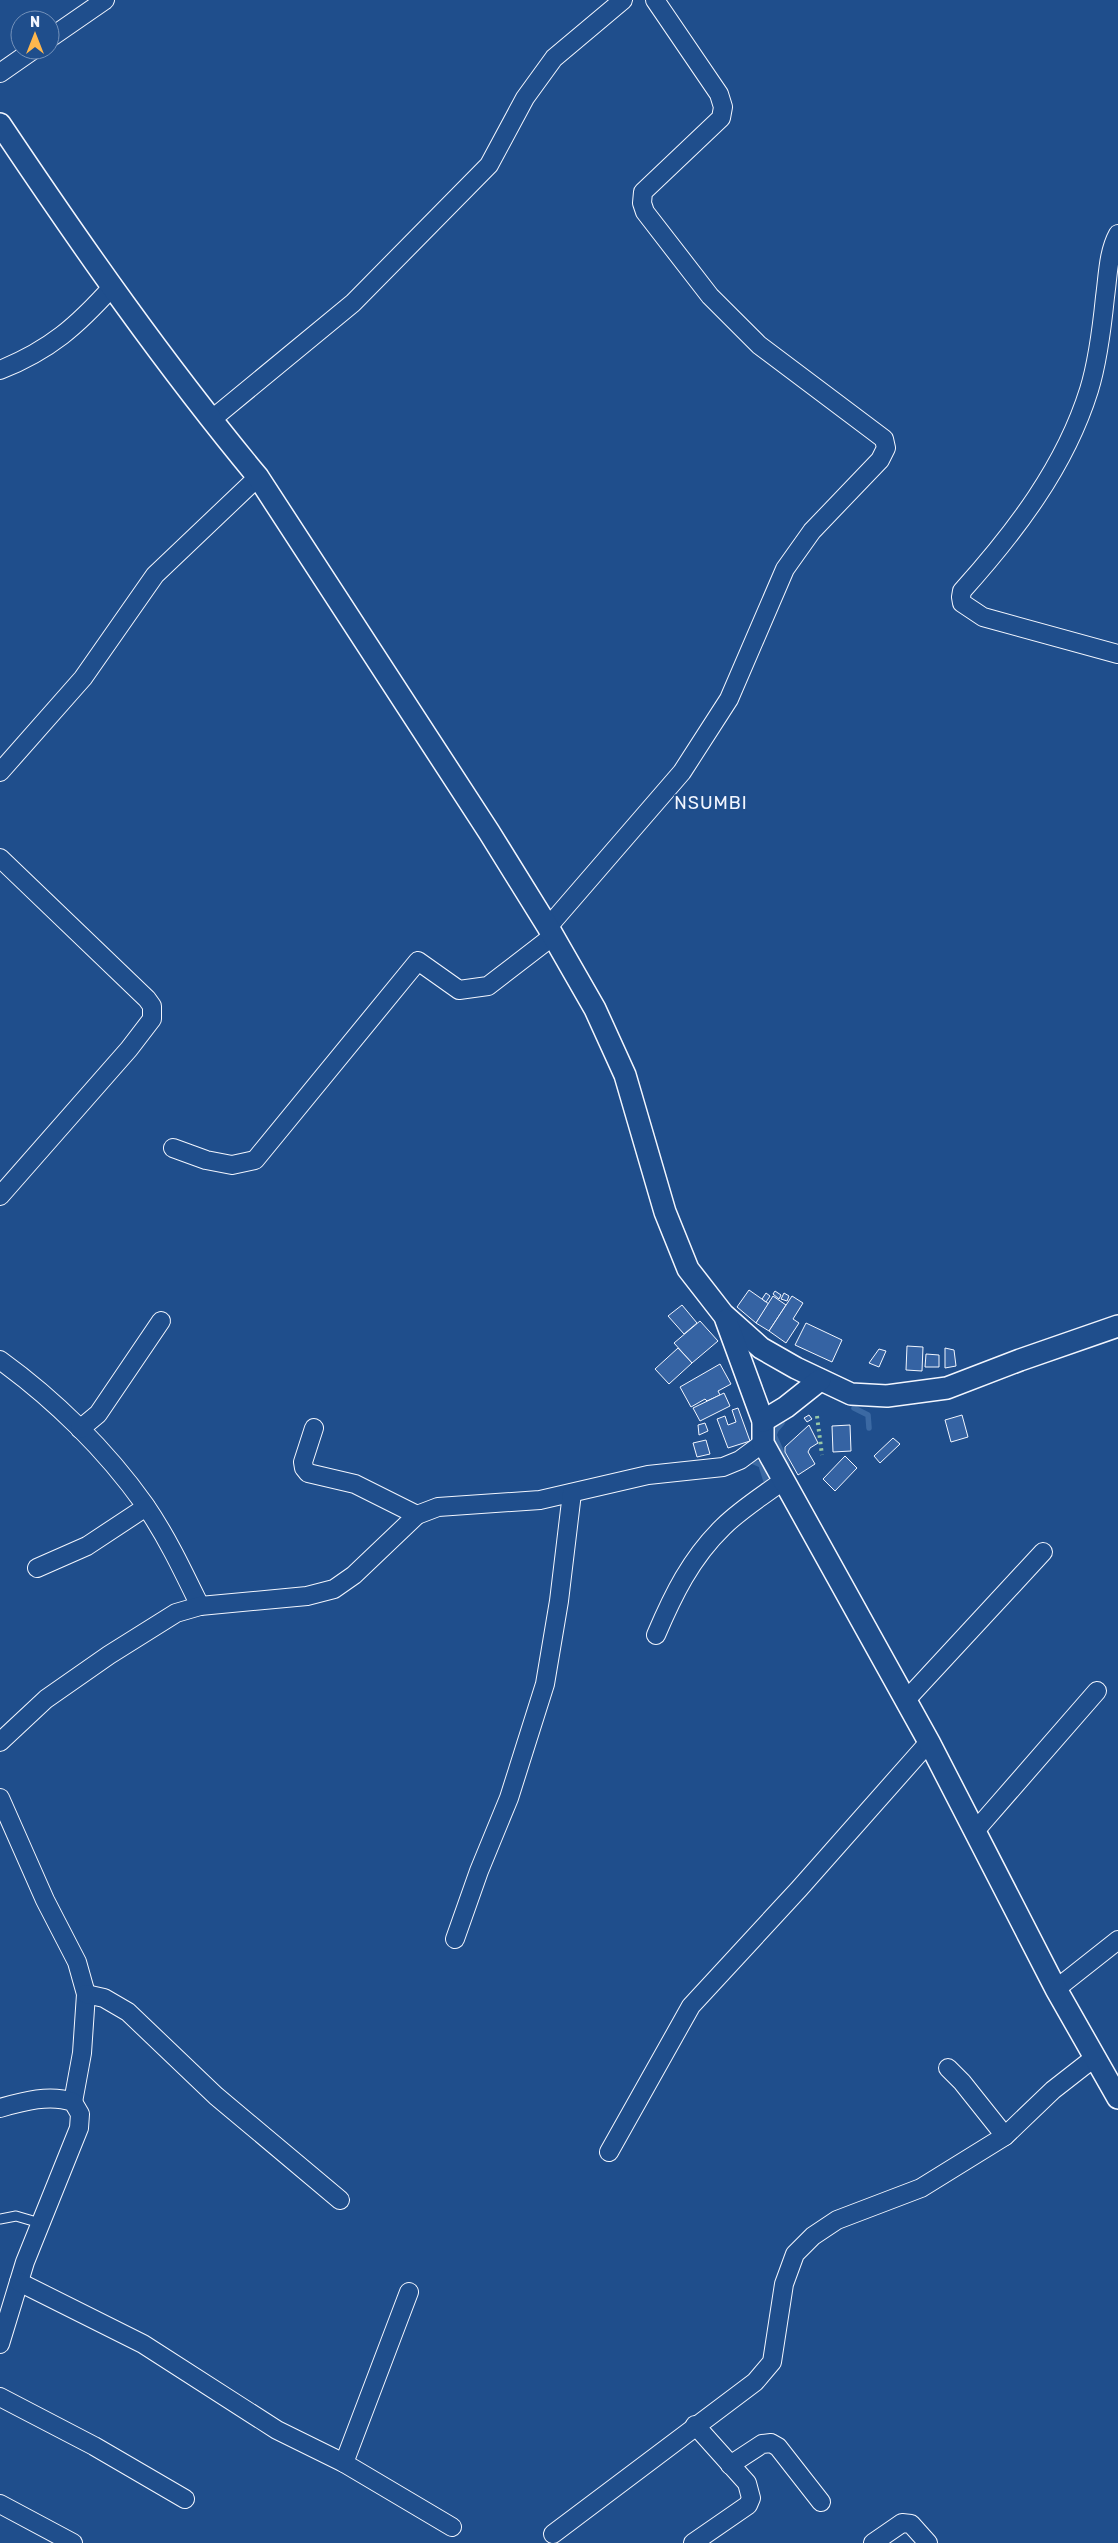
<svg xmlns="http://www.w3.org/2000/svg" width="1118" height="2543" viewBox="0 0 1118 2543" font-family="Rubik,sans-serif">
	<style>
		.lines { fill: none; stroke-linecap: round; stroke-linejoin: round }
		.stream { stroke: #3b69a3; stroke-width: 5.5 }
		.building { fill: #3563a3; stroke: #f2f6ff }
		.service-casing { stroke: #f2f6ff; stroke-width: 11 }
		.minor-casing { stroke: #f2f6ff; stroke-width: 20 }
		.tertiary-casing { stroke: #f2f6ff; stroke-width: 24 }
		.service { stroke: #1f4e8c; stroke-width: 9 }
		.minor { stroke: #1f4e8c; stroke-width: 18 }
		.tertiary { stroke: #1f4e8c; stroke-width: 21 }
		.hedge { stroke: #97c8a6; stroke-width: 4; stroke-dasharray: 2.5 4; stroke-linecap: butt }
		.labels { text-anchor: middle; stroke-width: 4; stroke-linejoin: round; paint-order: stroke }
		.quarter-label { font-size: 18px; letter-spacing: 1px; fill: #f2f6ff; stroke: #1f4e8c }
	</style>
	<rect width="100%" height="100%" fill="#1f4e8c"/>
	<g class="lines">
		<!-- stream -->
		<g class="stream">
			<path d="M 854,1408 L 868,1415 L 869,1428"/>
			<path d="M 782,1423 L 776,1430 L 774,1435 L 787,1464"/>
			<path d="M 746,1462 L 752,1461 L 761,1465 L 766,1481"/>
		</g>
	</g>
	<!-- building -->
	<g class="building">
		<path d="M 749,1290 L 769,1304 L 756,1323 L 737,1307 Z"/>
		<path d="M 775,1291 L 781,1295 L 779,1299 L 773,1294 Z"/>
		<path d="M 766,1293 L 770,1296 L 766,1302 L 762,1299 Z"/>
		<path d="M 784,1293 L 789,1296 L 787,1301 L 781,1299 Z"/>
		<path d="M 773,1296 L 786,1305 L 769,1331 L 756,1323 Z"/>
		<path d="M 792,1296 L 803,1303 L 793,1319 L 799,1323 L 786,1343 L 769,1331 Z"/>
		<path d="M 682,1305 L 697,1323 L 684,1334 L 668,1316 Z"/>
		<path d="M 700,1321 L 718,1341 L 692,1363 L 674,1343 Z"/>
		<path d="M 806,1323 L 842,1340 L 832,1362 L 795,1345 Z"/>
		<path d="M 907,1346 L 923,1347 L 922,1371 L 906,1370 Z"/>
		<path d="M 678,1348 L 692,1363 L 669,1384 L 655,1369 Z"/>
		<path d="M 945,1348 L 954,1350 L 956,1366 L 945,1368 Z"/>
		<path d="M 879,1349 L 886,1351 L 879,1367 L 869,1363 Z"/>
		<path d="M 926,1354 L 939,1355 L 939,1367 L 925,1367 Z"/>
		<path d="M 720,1364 L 731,1384 L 718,1391 L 720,1395 L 707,1401 L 705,1399 L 691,1407 L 680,1387 Z"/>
		<path d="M 724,1393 L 730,1406 L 700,1421 L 693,1408 Z"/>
		<path d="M 738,1408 L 750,1441 L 728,1448 L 717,1419 L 725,1416 L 728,1425 L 736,1422 L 732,1410 Z"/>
		<path d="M 809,1415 L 812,1419 L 807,1422 L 804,1418 Z"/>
		<path d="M 962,1415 L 968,1437 L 951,1442 L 945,1420 Z"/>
		<path d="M 705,1423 L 708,1431 L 699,1435 L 698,1425 Z"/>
		<path d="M 809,1425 L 818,1443 L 810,1448 L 808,1452 L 815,1464 L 798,1475 L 785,1452 L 785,1447 Z"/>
		<path d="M 850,1425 L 851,1451 L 833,1452 L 832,1426 Z"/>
		<path d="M 893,1438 L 900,1444 L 880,1463 L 874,1456 Z"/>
		<path d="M 706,1440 L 710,1454 L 697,1457 L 693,1443 Z"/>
		<path d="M 845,1456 L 857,1468 L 835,1491 L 823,1479 Z"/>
	</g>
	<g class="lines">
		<!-- service casing -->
		<g class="service-casing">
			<path id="service" d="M 0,2219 L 16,2216 L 40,2223"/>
		</g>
		<!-- minor casing -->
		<g class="minor-casing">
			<g id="minor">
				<path d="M 50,38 L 105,0"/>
				<path d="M 0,73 L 33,50"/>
				<path d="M 1118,234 C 1108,252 1108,276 1105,297 C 1102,327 1098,361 1089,390 C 1065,467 1015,532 962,591 L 961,597 L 962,603 L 983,617 L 1118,654"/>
				<path d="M 0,370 C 50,350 77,326 113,286"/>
				<path d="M 211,420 L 353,303 L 489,165 L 525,98 L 554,58 L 623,0"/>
				<path d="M 0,772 L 83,678 L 155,575 L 258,477"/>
				<path d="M 0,858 L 147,999 L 152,1006 L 152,1019 L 129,1049 L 0,1196"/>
				<path d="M 548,927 L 682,772 L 729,699 L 785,569 L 812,531 L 880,460 L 886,448 L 884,439 L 759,345 L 710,296 L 645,212 L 642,203 L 643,192 L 721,118 L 723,107 L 719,94 L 655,0"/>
				<path d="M 173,1148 L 206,1160 L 232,1165 L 255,1160 L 418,961 L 459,990 L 488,986 L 553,936"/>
				<path d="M 0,1360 C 54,1399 106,1450 145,1505 C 167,1537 183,1571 200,1606"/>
				<path d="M 314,1428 L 303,1462 L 304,1468 L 308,1473 L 355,1484 L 417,1515"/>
				<path d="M 80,1429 L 98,1414 L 161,1321"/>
				<path d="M 37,1568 L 87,1546 L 146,1507"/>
				<path d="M 656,1635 C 673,1595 691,1558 723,1527 C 741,1509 764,1495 784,1480"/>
				<path d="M 906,1700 L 1043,1552"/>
				<path d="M 0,1742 L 46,1699 L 109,1655 L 176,1613 L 200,1606 L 307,1596 L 334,1589 L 354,1575 L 417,1515 L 438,1507 L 540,1500 L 648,1475 L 723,1467 L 740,1460 L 763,1443"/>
				<path d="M 0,1798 L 45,1900 L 77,1962 L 86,1994 L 82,2053 L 73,2102"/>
				<path d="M 975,1831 L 1097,1691"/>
				<path d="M 455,1939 L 479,1871 L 509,1798 L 545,1684 L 559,1601 L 572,1493"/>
				<path d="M 1056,1989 L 1118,1940"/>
				<path d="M 86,1994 L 104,1998 L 128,2012 L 216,2096 L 340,2200"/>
				<path d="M 948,2068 L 962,2082 L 1005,2136"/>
				<path d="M 0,2108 C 24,2101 50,2094 73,2102 L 80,2114 L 79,2128 L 25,2262 L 0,2344"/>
				<path d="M 609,2152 L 691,2006 L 799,1889 L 929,1742"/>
				<path d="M 19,2282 L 143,2344 L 277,2430 L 344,2463 L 452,2527"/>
				<path d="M 0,2397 L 94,2446 L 185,2499"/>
				<path d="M 344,2463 L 409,2292"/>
				<path d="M 730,2465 L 762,2444 L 771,2443 L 778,2447 L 821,2502"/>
				<path d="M 0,2504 L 73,2543"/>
				<path d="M 553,2534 L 755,2382 L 772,2362 L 784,2284 L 795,2254 L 813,2236 L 837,2220 L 921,2188 L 1005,2136 L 1053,2090 L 1094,2058"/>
				<path d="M 693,2543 L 748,2505 L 751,2498 L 747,2483 L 695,2425"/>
				<path d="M 873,2543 L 902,2523 L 911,2524 L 928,2543"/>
			</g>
		</g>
		<!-- tertiary casing -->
		<g class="tertiary-casing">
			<g id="tertiary">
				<path d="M 0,124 C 81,245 165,365 258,477 L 489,832 L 548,927 L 595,1009 L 625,1075 L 665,1212 L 688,1269 L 723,1314 L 761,1348 L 796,1368 L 851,1394 L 887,1396 L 947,1388 L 1020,1360 L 1118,1326"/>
				<path d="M 726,1320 L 763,1421 L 763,1443 L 929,1742 L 1056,1989 L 1118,2098"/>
				<path d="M 763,1421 L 786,1407 L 820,1380"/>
			</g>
		</g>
		<!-- service -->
		<use href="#service" class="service"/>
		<!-- minor -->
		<use href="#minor" class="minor"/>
		<!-- tertiary -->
		<use href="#tertiary" class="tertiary"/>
		<!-- hedge -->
		<path class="hedge" d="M 817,1416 L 822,1455"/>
	</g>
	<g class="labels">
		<!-- quarter labels -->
		<g class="quarter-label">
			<text x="711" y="809">NSUMBI</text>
		</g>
	</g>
	<!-- north arrow -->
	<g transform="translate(35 35)"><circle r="24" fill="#1f4e8c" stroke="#7391ba"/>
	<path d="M0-4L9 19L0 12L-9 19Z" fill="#ffb74d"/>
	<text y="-8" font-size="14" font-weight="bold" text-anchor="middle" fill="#f2f6ff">N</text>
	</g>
</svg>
